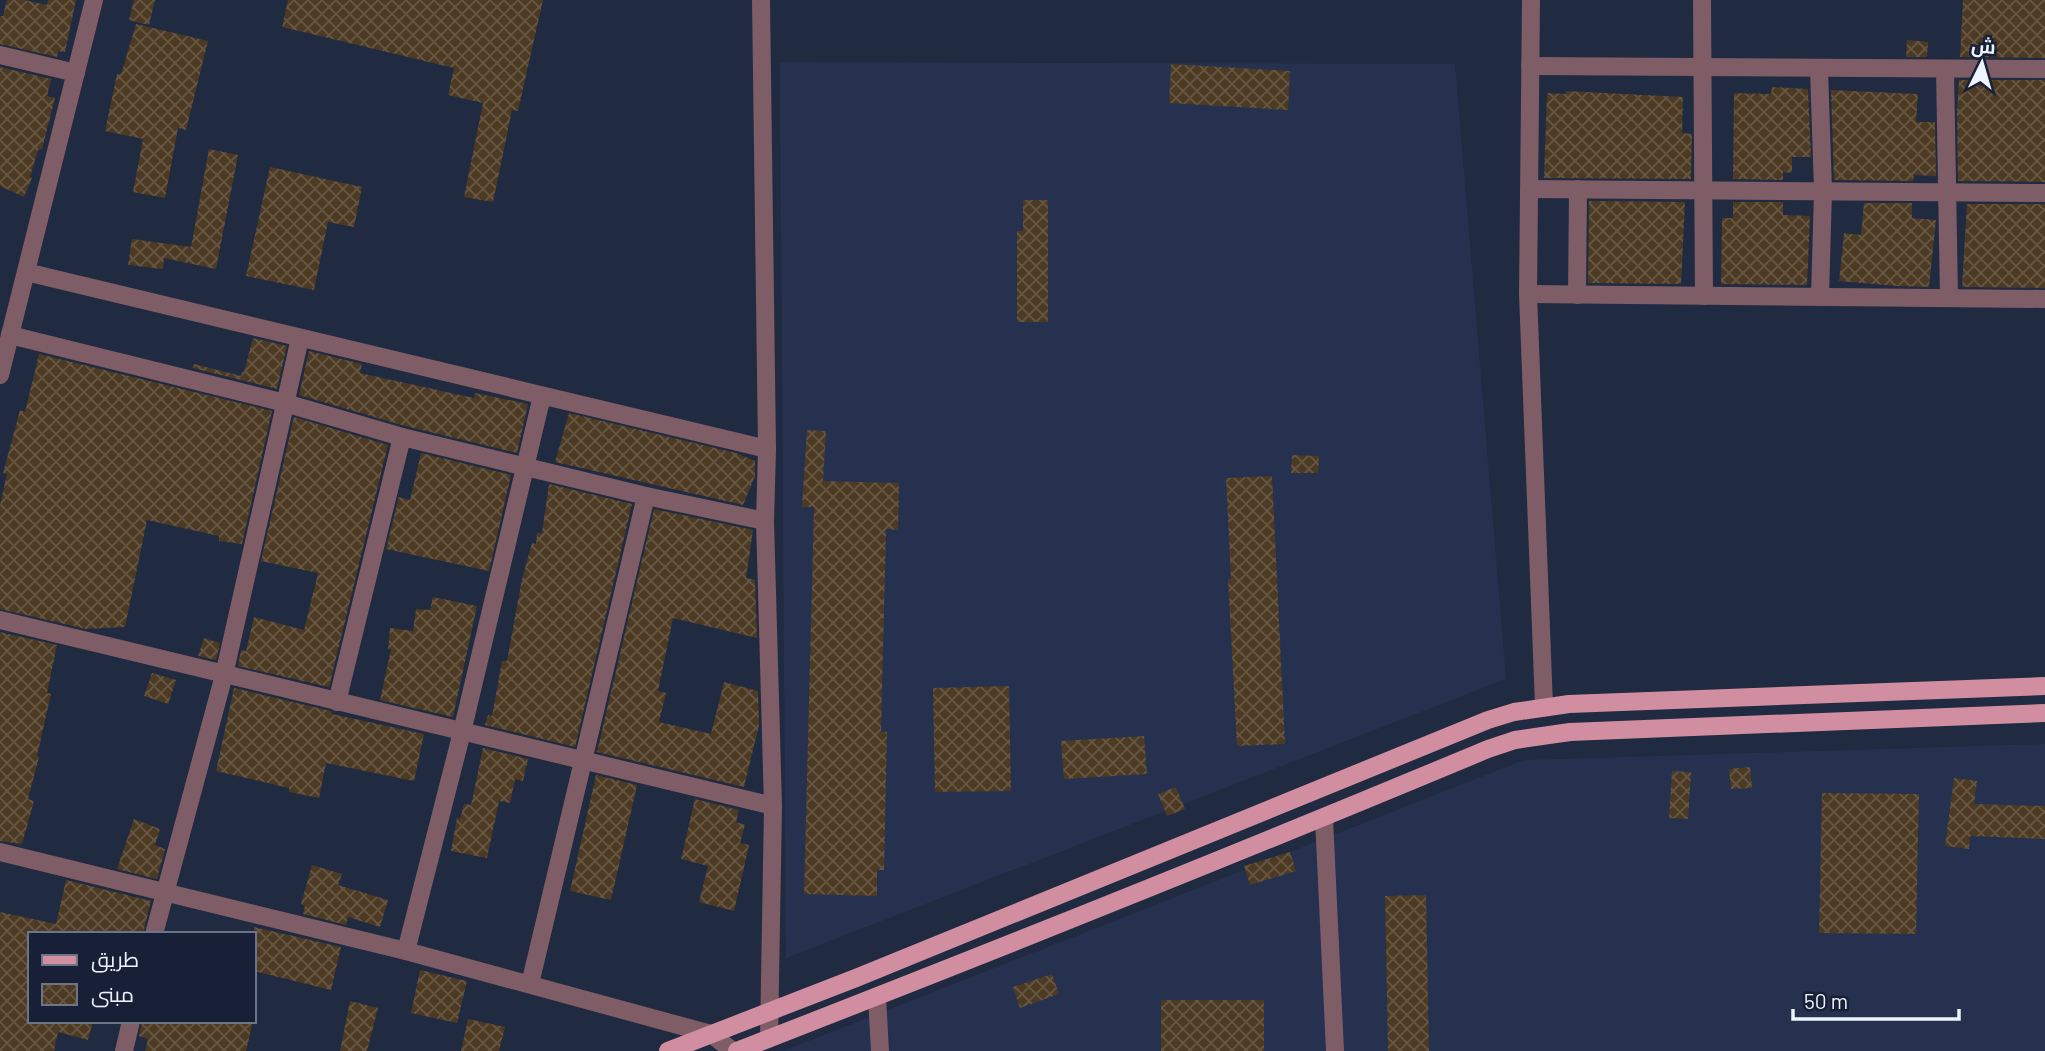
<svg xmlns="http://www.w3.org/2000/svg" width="2045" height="1051" viewBox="0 0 2045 1051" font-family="Barlow,Cairo,sans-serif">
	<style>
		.built { fill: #25314e }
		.building { fill: url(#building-cross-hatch) }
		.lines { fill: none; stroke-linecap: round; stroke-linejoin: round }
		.minor { stroke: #7e5d66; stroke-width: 18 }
		.major { stroke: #d18ea0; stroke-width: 18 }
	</style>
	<defs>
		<pattern id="building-cross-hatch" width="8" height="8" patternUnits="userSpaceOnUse" patternTransform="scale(1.75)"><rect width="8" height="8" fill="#4c3a23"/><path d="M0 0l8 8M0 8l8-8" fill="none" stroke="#665744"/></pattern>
	</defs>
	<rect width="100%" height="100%" fill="#202a40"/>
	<!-- built -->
	<g class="built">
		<path d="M 780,62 L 1455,64 L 1506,679 L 786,958 Z"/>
		<path d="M 2045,744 L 2045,1051 L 783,1051 L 1524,760 Z"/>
	</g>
	<!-- building -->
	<g class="building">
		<path d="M 7,0 L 24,0 L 47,5 L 48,0 L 76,0 L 65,52 L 58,51 L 57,57 L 0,44 L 0,16 L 3,16 Z"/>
		<path d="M 134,0 L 155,0 L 149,25 L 129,20 Z"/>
		<path d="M 288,0 L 543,0 L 518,111 L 512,110 L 493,202 L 464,197 L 483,103 L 448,95 L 454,68 L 282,27 Z"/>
		<path d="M 1963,0 L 2045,0 L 2045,58 L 1960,57 Z"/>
		<path d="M 136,24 L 208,41 L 186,130 L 178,128 L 165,198 L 133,192 L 143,139 L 105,131 L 117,74 L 121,74 Z"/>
		<path d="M 1907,40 L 1928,42 L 1927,57 L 1906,57 Z"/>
		<path d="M 1171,64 L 1290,71 L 1288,110 L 1169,103 Z"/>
		<path d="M 0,67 L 51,79 L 47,96 L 55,98 L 42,149 L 38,150 L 30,177 L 32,178 L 24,197 L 0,186 Z"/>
		<path d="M 1959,80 L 2045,80 L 2045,182 L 1958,181 L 1957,113 Z"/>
		<path d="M 1772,87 L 1808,89 L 1811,157 L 1792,157 L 1792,173 L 1783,172 L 1783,180 L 1733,179 L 1734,93 L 1771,94 Z"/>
		<path d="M 1831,90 L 1918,94 L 1916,122 L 1935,122 L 1936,176 L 1914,175 L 1913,181 L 1834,180 Z"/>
		<path d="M 1566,91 L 1683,97 L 1682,133 L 1692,134 L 1691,179 L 1544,178 L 1547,93 L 1566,94 Z"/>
		<path d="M 209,149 L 238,155 L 216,269 L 164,258 L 163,269 L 128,265 L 132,239 L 191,247 Z"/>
		<path d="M 270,167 L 362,187 L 354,227 L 328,222 L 314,290 L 246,276 Z"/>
		<path d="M 1023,200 L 1048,200 L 1048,322 L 1017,322 L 1017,231 L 1023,231 Z"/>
		<path d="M 1589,201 L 1685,202 L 1681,284 L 1588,283 Z"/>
		<path d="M 1733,202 L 1783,202 L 1783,215 L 1810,216 L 1807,285 L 1721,284 L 1722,218 L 1733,218 Z"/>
		<path d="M 1864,203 L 1912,203 L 1912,218 L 1936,220 L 1929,287 L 1897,286 L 1839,281 L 1844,233 L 1861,235 Z"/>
		<path d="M 1967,204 L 2045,204 L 2045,288 L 1962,287 Z"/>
		<path d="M 253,338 L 287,346 L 277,389 L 193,368 L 194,364 L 241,376 L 242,372 L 244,372 Z"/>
		<path d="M 309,351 L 362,364 L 360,373 L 474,398 L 475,393 L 528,404 L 517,453 L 405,426 L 299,395 Z"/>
		<path d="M 39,354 L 272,411 L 242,544 L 219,541 L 219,536 L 147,520 L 125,627 L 86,629 L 0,609 L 0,505 L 7,474 L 3,473 L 20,410 L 25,412 Z"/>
		<path d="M 569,413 L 736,453 L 755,461 L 755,476 L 743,505 L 555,462 Z"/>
		<path d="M 294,417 L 388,445 L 329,687 L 238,666 L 241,650 L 246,651 L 254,617 L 304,630 L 318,573 L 261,561 Z"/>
		<path d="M 807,430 L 826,431 L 823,481 L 899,483 L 898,530 L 886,529 L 881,732 L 887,732 L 884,870 L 877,870 L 877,896 L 804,894 L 814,507 L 802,507 Z"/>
		<path d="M 421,453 L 511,475 L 489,571 L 386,549 L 399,497 L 410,500 Z"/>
		<path d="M 1292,455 L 1319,456 L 1318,473 L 1291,473 Z"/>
		<path d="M 1272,476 L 1285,744 L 1237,746 L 1228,579 L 1231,579 L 1226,478 Z"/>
		<path d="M 549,484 L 632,504 L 575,747 L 485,725 L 488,715 L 492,716 L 502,661 L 507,661 L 522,579 L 532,543 L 536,544 L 537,533 L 542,533 Z"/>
		<path d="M 654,509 L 753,530 L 746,578 L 755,580 L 757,638 L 673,618 L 658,691 L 666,693 L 659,722 L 711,734 L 724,682 L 758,691 L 759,725 L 744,787 L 597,752 Z"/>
		<path d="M 433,597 L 477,606 L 453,717 L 380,700 L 391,649 L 388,649 L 390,628 L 413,631 L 416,609 L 430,610 Z"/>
		<path d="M 0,632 L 57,645 L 47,693 L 51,694 L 37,756 L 39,757 L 28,799 L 34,801 L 22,844 L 0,841 Z"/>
		<path d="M 204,638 L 220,643 L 216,660 L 198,656 Z"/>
		<path d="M 152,673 L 176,680 L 168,704 L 144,696 Z"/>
		<path d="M 1009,686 L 1011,791 L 935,792 L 933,688 Z"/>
		<path d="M 234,688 L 331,711 L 332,714 L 424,734 L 414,781 L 326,763 L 319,798 L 289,792 L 289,788 L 216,771 Z"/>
		<path d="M 1144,736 L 1147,774 L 1064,779 L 1061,741 Z"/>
		<path d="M 483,748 L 528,759 L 523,781 L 515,779 L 510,803 L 499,801 L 487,858 L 451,851 L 457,818 L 460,819 L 464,804 L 471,805 Z"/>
		<path d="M 1750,767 L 1752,788 L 1731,789 L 1729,769 Z"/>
		<path d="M 1672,771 L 1691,772 L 1688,819 L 1669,818 Z"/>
		<path d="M 596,775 L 637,785 L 611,900 L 570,891 Z"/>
		<path d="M 1954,778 L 1977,781 L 1974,804 L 2045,806 L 2045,839 L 1970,836 L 1969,849 L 1945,846 Z"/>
		<path d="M 1176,787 L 1185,809 L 1167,816 L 1158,794 Z"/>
		<path d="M 1822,793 L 1919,794 L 1916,934 L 1819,933 Z"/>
		<path d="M 695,799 L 739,810 L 736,822 L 745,825 L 740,843 L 749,845 L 734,911 L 699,902 L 708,866 L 681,859 Z"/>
		<path d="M 134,819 L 160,829 L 155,845 L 165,849 L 157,879 L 117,869 Z"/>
		<path d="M 1290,852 L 1296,871 L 1250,885 L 1244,866 Z"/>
		<path d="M 312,865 L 342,874 L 338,885 L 388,900 L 380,927 L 348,917 L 346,925 L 303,914 L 305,905 L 301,904 Z"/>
		<path d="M 66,880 L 151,901 L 143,934 L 92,934 L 74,930 L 74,934 L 30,934 L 30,1021 L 93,1021 L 88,1040 L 58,1032 L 54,1051 L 0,1051 L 0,912 L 56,924 Z"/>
		<path d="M 1426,895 L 1429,1051 L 1388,1051 L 1385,896 Z"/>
		<path d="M 254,927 L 341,947 L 331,990 L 254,971 Z"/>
		<path d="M 420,970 L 467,981 L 457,1023 L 411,1013 Z"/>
		<path d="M 1052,974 L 1059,994 L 1020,1008 L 1013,987 Z"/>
		<rect x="1161" y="1000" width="103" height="51"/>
		<path d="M 350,1001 L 378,1008 L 367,1051 L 340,1051 Z"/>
		<path d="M 468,1019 L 505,1027 L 499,1051 L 461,1051 Z"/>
		<path d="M 142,1021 L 253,1021 L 246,1051 L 145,1051 L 148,1039 L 139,1036 Z"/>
	</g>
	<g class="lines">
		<!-- minor -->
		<g class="minor">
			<path d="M 761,0 L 767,449 L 765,521 L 773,806 L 769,1038"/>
			<path d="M 1531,0 L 1528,294 L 1544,706"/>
			<path d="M 1702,0 L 1704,296"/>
			<path d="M 0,55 L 76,73"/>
			<path d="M 1530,66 L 2045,69"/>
			<path d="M 1819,69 L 1823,191 L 1820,297"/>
			<path d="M 1945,69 L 1949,298"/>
			<path d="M 1529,189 L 2045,193"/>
			<path d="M 26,272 L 767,449"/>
			<path d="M 1528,294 L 2045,299"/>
			<path d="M 1577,295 L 1578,189"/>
			<path d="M 10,335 L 285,403 L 402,437 L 646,496 L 765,521"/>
			<path d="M 0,375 L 94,0"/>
			<path d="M 0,620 L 773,806"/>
			<path d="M 337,702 L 402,437"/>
			<path d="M 1324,818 L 1335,1051"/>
			<path d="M 0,852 L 406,951 L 711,1034 L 733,1051"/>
			<path d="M 154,934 L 224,675 L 300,338"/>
			<path d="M 406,951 L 462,732 L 542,396"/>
			<path d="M 530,984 L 646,496"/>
			<path d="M 877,997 L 880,1051"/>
			<path d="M 124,1051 L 131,1021"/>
		</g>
		<!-- major -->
		<g class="major">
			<path d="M 668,1051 L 856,978 L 1488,720 L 1514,712 L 1569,704 L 2045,686"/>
			<path d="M 737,1051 C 989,953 1239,853 1488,749 L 1515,740 L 1570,732 L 2045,713"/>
		</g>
	</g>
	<!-- legend -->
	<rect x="28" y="932" width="228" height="91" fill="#172036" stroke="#6d7486" stroke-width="2"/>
	<rect x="42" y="955" width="35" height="10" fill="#d18ea0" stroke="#6d7486" stroke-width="2"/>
	<text x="91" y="967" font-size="21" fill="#edf3ff">طريق</text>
	<rect x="42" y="984" width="35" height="21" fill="url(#building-cross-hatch)" stroke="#6d7486" stroke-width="2"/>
	<text x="91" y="1002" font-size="21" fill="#edf3ff">مبنى</text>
	<!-- north arrow -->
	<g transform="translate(1982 63) rotate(5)" stroke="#172036" stroke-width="5" paint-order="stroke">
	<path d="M0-5L12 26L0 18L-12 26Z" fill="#edf3ff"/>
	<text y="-10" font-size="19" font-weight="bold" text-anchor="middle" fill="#edf3ff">ش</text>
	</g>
	<!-- scale -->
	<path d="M1793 1009v10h166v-10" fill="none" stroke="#edf3ff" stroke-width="3.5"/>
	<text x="1804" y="1009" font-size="21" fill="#edf3ff" stroke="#172036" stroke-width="5" paint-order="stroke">50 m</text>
</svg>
